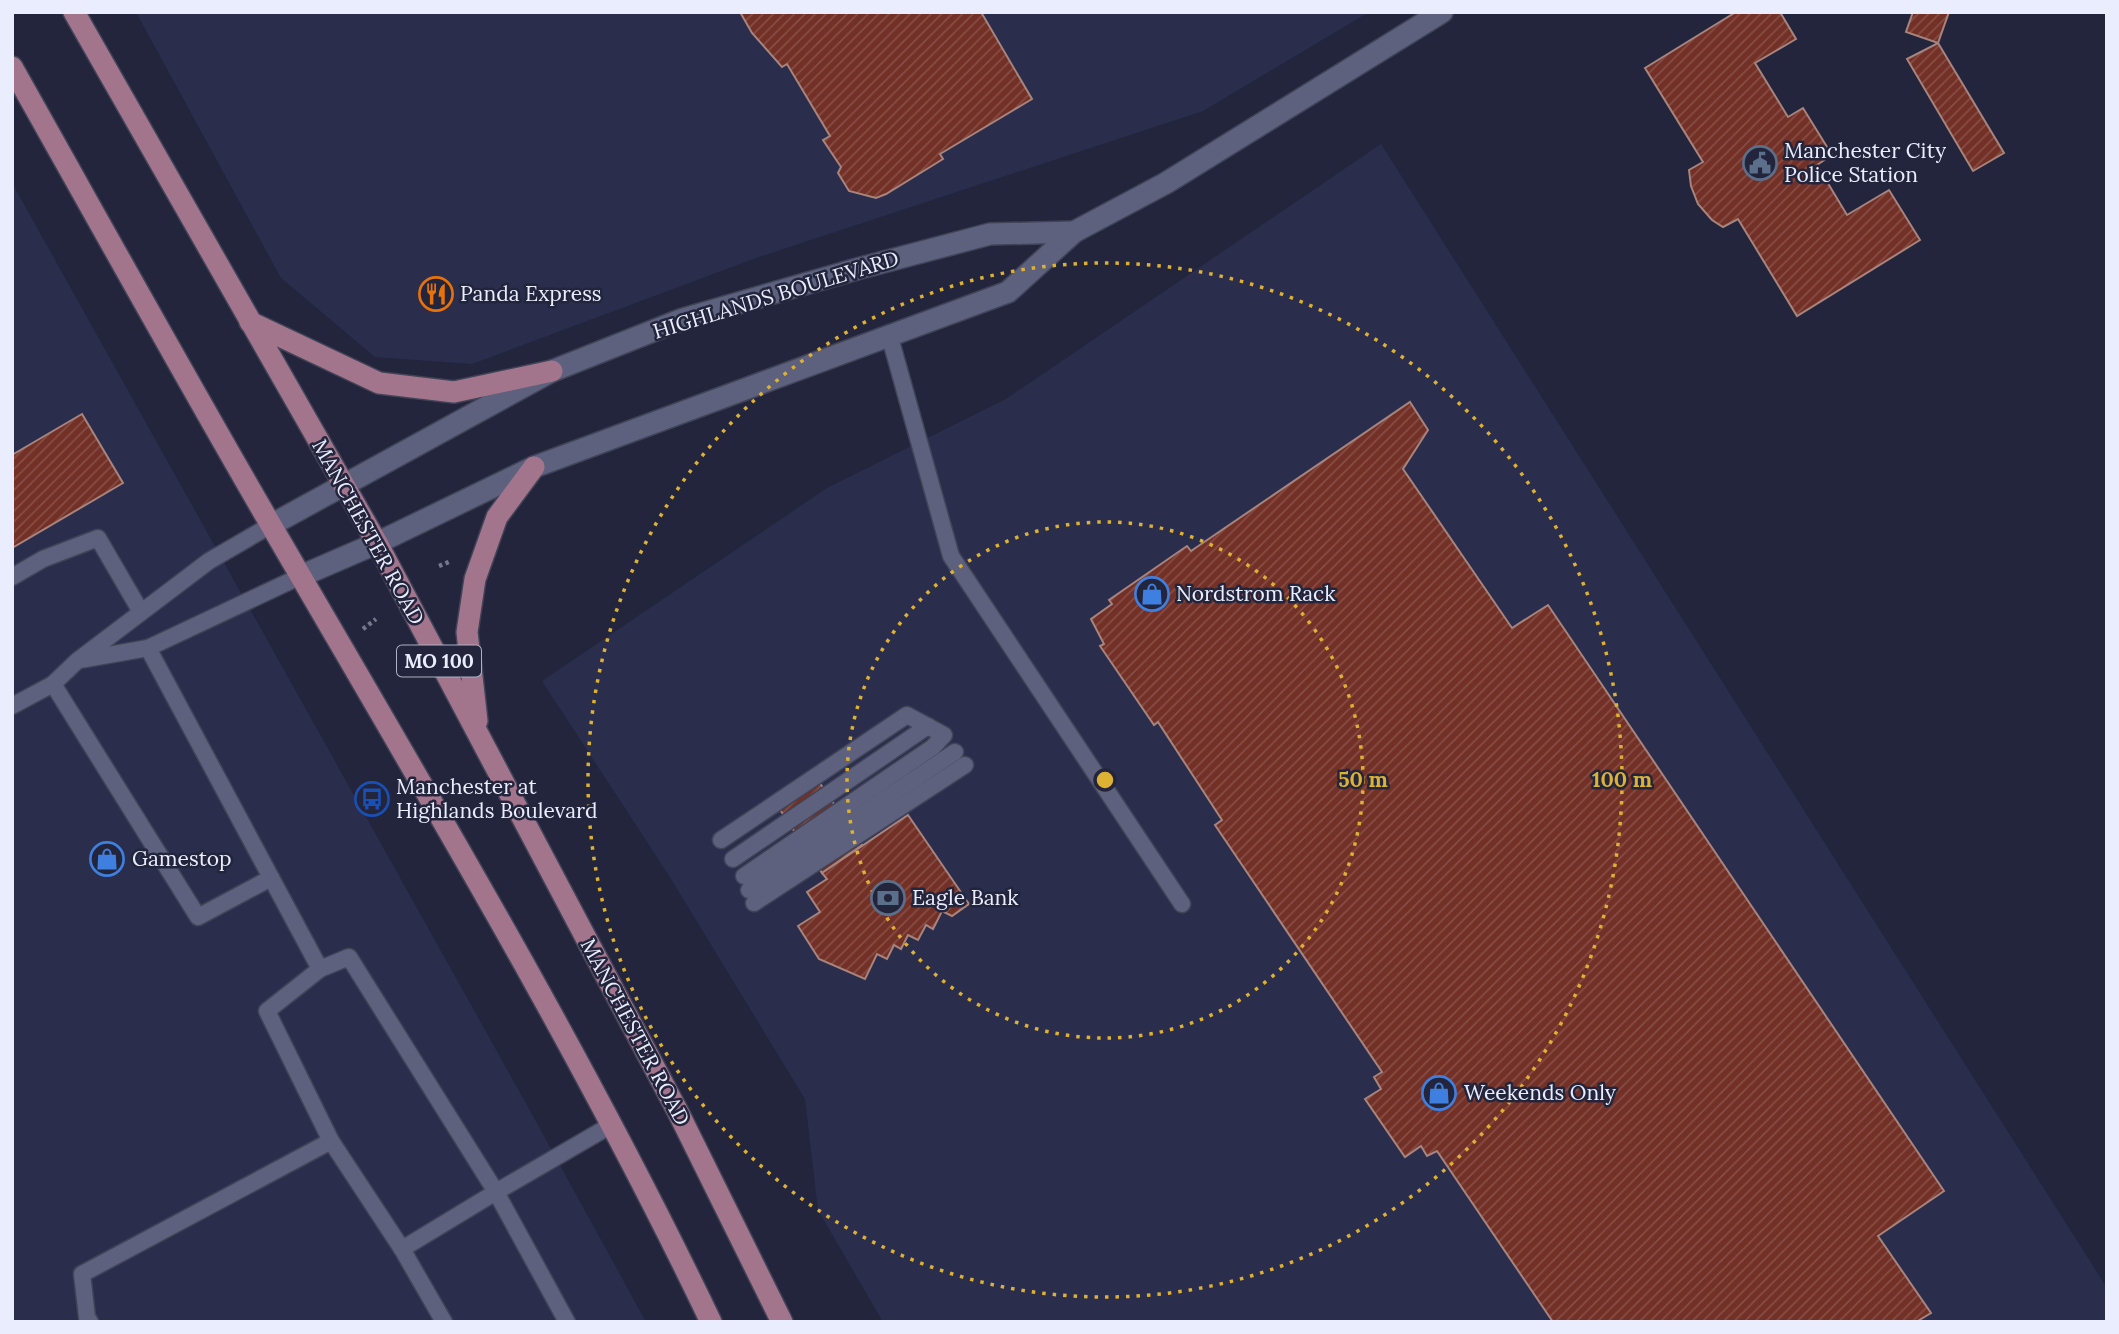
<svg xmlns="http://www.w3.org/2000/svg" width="2119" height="1334" viewBox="0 0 2119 1334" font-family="Lora,serif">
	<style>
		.built { fill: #2a2e4c }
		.building { fill: url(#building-hatch); stroke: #a7847d; stroke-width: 2 }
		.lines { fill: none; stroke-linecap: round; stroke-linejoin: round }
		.lane-casing { stroke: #414357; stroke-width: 19 }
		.secondary-casing { stroke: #414357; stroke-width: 24 }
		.primary-casing { stroke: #414357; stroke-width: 24 }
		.path { stroke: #75788c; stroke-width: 4.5; stroke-dasharray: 3.5 3.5; stroke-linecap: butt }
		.lane { stroke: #5d617d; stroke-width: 16 }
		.secondary { stroke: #5d617d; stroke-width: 21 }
		.primary { stroke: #a3758d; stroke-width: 21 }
		.ring { fill: none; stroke: #ddb133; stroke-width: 3.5; stroke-dasharray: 3.5 7 }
		.labels { text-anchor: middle; stroke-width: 5; stroke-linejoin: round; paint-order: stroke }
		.shield { fill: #22253c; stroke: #aeb1c3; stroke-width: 2 }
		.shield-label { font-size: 19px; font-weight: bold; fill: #eaedfd }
		.poi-label { font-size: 21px; fill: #eaedfd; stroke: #22253c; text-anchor: start }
		.street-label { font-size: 21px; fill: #eaedfd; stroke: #22253c }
		.centre { fill: #ddb133; stroke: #22253c; stroke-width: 3.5 }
		.ring-label { font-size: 21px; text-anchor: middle; font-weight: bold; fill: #ddb133; stroke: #22253c; stroke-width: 5; stroke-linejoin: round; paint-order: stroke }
	</style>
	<defs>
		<pattern id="building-hatch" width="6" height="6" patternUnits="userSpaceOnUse" patternTransform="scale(1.75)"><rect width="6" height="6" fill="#723026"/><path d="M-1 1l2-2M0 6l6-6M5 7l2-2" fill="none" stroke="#864e46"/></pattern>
	</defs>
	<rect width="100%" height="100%" fill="#22253c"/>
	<!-- built -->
	<g class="built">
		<path d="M 136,12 L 1369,12 L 1203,111 L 756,258 L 472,364 L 375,357 L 281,278 Z"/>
		<path d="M 1381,144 L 2107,1288 L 2107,1322 L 883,1322 L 818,1210 L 805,1099 L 668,874 L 542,681 L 827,488 L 1006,399 Z"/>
		<path d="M 12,183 L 528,1107 L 646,1322 L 12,1322 Z"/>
	</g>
	<!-- building -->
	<g class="building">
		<path d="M 740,12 L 981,12 L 1032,99 L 940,154 L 943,159 L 886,194 L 876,198 L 849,191 L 838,173 L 841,167 L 823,140 L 830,136 L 787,64 L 782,67 L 752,33 Z"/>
		<path d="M 1736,12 L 1780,12 L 1796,39 L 1755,63 L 1788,117 L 1803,108 L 1832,155 L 1817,165 L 1847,215 L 1889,190 L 1920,240 L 1797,316 L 1738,219 L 1723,227 L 1712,220 L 1698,204 L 1691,186 L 1689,170 L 1703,162 L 1645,68 Z"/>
		<path d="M 1913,12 L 1949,12 L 1938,43 L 1906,32 Z"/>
		<path d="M 1938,43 L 2004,153 L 1973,171 L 1907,59 Z"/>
		<path d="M 1410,402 L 1428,430 L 1403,469 L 1512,628 L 1548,605 L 1944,1191 L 1878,1236 L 1931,1313 L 1916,1322 L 1553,1322 L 1437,1151 L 1427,1156 L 1421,1146 L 1405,1157 L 1365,1099 L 1381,1089 L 1374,1077 L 1382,1072 L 1215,825 L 1222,820 L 1158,722 L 1154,725 L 1100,646 L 1104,644 L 1091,619 L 1112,604 L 1109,600 L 1187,546 L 1191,551 Z"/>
		<path d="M 82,414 L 123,483 L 12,548 L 12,455 Z"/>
		<path d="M 813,773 L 862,845 L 822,873 L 773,799 Z"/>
		<path d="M 908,815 L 969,904 L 952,916 L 942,911 L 933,929 L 926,925 L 918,940 L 908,935 L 901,949 L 894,945 L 887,959 L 877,954 L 865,979 L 819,959 L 798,926 L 820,912 L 807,892 L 827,879 L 822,873 Z"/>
	</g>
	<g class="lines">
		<!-- lane casing -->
		<g class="lane-casing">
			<g id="lane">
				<path d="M 889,334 L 951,556 L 1182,904"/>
				<path d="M 12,577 L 43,559 L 98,538 L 141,612"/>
				<path d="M 148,648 L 320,969 L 349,957 L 496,1192 L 613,1124"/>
				<path d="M 80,660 L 148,648 L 301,576"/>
				<path d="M 53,684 L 198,917 L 271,878"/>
				<path d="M 12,706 L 53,684 L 77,661 L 209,561 L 271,525"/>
				<path d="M 721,840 L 907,715 L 944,735 L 933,747 L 744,876"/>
				<path d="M 733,859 L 928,726"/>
				<path d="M 749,890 L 955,752"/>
				<path d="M 754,903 L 965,765"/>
				<path d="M 331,1141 L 402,1249 L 496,1192 L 567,1322"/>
				<path d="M 402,1249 L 444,1322"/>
				<path d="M 90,1322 L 87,1317 L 82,1274 L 331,1141 L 267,1011 L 320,969"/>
			</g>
		</g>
		<!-- secondary casing -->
		<g class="secondary-casing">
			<g id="secondary">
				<path d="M 271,525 L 552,371 L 683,319 L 857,269 L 990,234 L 1074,232"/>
				<path d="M 301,576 L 377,543 L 534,467 L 1008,292 L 1074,232 L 1166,183 L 1442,12"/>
			</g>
		</g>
		<!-- primary casing -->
		<g class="primary-casing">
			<g id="primary">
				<path d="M 74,12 L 377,543 L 678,1112 L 782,1322"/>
				<path d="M 12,67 C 97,218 181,370 268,520 C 421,784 579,1046 711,1322"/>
				<path d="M 250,322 L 379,383 L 454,392 L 552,371"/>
				<path d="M 477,721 L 467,632 L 475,579 L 497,517 L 534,467"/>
			</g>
		</g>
		<!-- path -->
		<g class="path">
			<path d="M 439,566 L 451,561"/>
			<path d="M 363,629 L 376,619"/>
		</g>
		<!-- lane -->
		<use href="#lane" class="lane"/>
		<!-- secondary -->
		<use href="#secondary" class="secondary"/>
		<!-- primary -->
		<use href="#primary" class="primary"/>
	</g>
	<!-- distance rings -->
	<g class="ring">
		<circle cx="1105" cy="780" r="258"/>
		<circle cx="1105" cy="780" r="517"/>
	</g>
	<!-- icons -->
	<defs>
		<g id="civic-ring" transform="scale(1.75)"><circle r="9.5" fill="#22253c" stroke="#5c6f8a" stroke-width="1.5"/><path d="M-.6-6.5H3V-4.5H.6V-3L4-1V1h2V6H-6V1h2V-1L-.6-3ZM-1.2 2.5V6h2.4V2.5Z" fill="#5c6f8a"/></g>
		<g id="restaurant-ring" transform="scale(1.75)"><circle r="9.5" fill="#22253c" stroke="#e8710a" stroke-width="1.5"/><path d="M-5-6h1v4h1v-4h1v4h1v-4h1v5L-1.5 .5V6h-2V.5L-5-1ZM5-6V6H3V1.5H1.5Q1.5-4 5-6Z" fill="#e8710a"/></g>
		<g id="shop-ring" transform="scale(1.75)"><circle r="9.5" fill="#22253c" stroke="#3f7fe0" stroke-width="1.5"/><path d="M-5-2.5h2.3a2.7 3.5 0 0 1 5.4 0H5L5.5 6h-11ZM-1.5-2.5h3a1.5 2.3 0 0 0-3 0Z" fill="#3f7fe0"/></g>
		<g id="bus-ring" transform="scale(1.75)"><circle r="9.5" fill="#22253c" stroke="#1a4fb4" stroke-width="1.5"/><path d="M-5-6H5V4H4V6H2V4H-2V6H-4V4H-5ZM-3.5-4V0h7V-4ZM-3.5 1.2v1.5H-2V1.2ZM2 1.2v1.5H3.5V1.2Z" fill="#1a4fb4"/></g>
		<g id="bank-ring" transform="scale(1.75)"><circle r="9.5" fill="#22253c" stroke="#5c6f8a" stroke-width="1.5"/><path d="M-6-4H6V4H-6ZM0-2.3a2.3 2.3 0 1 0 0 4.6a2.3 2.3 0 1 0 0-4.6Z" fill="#5c6f8a"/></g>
	</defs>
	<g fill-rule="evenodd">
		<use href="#civic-ring" x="1760" y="163"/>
		<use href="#restaurant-ring" x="436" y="294"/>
		<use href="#shop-ring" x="1152" y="594"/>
		<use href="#bus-ring" x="372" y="799"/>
		<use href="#shop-ring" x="107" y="859"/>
		<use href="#bank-ring" x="888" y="898"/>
		<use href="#shop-ring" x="1439" y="1093"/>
	</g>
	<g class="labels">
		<!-- shield labels -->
		<rect class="shield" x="397" y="645.5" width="84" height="31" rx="5"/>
		<g class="shield-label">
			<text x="439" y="668">MO 100</text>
		</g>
		<!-- poi labels -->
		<g class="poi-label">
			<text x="1784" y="158">Manchester City<tspan x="1784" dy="24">Police Station</tspan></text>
			<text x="460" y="301">Panda Express</text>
			<text x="1176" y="601">Nordstrom Rack</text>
			<text x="396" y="794">Manchester at<tspan x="396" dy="24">Highlands Boulevard</tspan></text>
			<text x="132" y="866">Gamestop</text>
			<text x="912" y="905">Eagle Bank</text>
			<text x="1464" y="1100">Weekends Only</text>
		</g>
		<!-- street labels -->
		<g class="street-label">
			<text transform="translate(776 295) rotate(-17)" y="7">HIGHLANDS BOULEVARD</text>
			<text transform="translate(368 532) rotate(61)" y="7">MANCHESTER ROAD</text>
			<text transform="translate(635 1032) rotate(62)" y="7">MANCHESTER ROAD</text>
		</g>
	</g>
	<circle cx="1105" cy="780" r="10" class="centre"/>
	<g class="ring-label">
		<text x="1363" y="787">50 m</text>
		<text x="1622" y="787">100 m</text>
	</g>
	<!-- border -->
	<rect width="2119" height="1334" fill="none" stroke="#eaedfd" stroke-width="28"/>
</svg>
